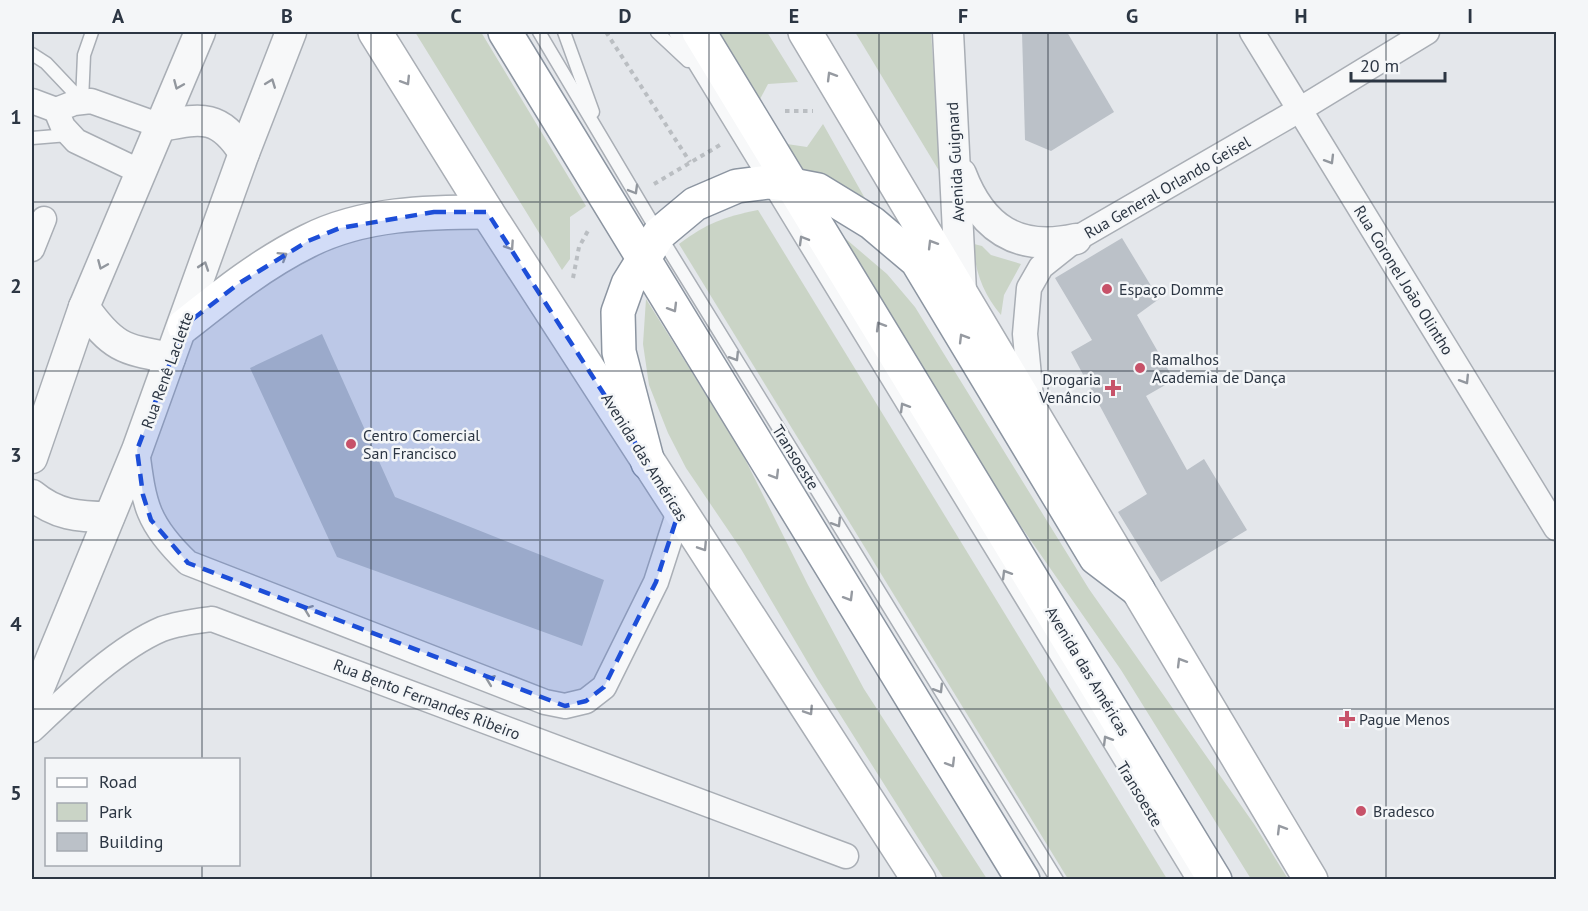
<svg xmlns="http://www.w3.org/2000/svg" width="1588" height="911" viewBox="0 0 1588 911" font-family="'PT Sans',sans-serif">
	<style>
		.green { fill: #cad4c6 }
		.building { fill: #bbc1c8 }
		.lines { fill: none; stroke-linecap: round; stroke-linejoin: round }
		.service-casing { stroke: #a9aeb5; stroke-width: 15 }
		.minor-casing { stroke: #a9aeb5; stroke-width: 27 }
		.tertiary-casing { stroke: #a9aeb5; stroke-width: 33 }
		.secondary-casing { stroke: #a9aeb5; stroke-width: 36 }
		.trunk-casing { stroke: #8c95a1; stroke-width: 36 }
		.path { stroke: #babec2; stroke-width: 4; stroke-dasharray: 4.5 4.5; stroke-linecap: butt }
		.service { stroke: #f7f8f9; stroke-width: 12 }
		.minor { stroke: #f7f8f9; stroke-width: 24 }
		.tertiary { stroke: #f7f8f9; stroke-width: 30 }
		.secondary { stroke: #fff; stroke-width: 33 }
		.trunk { stroke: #fff; stroke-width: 33 }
		.oneway { stroke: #969aa1 }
		.oneway2 { stroke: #92979e }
		.marked { fill: #1d4ed8; fill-opacity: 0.2; stroke: #1d4ed8; stroke-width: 4.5; stroke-dasharray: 12 8; stroke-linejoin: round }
		.grid { fill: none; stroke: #2c3643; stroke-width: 1.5; stroke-opacity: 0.55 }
		.poi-dot { fill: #c75269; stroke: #f4f6f8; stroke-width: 2 }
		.labels { text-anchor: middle; stroke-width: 5; stroke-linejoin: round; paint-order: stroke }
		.street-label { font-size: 16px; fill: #2c3643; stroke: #f4f6f8 }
		.poi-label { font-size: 16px; fill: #2c3643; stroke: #f4f6f8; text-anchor: start }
		.neatline { fill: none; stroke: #2c3643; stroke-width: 2 }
		.grid-label { font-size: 20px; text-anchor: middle; font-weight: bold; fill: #2c3643 }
	</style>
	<rect width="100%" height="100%" fill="#e4e7eb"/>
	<!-- green -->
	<g class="green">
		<path d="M 415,32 L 481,32 L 586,206 L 570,217 L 570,259 L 562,270 Z"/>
		<path d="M 715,32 L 767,32 L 798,82 L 768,84 L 758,103 Z"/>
		<path d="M 855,32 L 931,32 L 941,174 Z"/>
		<path d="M 823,124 L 867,202 L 799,174 L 780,143 L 807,147 Z"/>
		<path d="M 758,210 L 1167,879 L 1068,879 L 679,244 C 707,223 724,217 758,210 Z"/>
		<path d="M 833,228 L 887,274 L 915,307 L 1089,589 L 1254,824 L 1288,879 L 1251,879 L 1121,670 L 1006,505 Z"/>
		<path d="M 974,244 L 982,246 L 991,255 L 1021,264 L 1004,295 L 1001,315 C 984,295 974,271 974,244 Z"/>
		<path d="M 646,299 L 740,449 L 808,585 L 864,689 L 987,879 L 944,879 L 817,678 L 741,549 L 686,468 L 668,433 L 649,385 L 643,344 Z"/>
	</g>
	<!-- building -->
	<g class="building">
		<path d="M 1022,32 L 1067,32 L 1114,112 L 1051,151 L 1025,140 Z"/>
		<path d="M 1122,238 L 1159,299 L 1137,315 L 1174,380 L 1146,396 L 1187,470 L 1204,459 L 1247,530 L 1161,582 L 1118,512 L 1147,494 L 1071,352 L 1092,340 L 1055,278 Z"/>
		<path d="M 322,334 L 395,497 L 604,580 L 582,646 L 337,557 L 250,368 Z"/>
	</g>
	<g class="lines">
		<!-- service casing -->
		<g class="service-casing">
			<g id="service">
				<path d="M 539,32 L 659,234 L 1057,880"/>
				<path d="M 564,32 L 593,112"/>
				<path d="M 657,32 L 688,61"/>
				<path d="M 675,32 L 1193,880"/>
				<path d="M 32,54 L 46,63 L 82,101 L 84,55 L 92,32"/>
				<path d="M 32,138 L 68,135"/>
			</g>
		</g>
		<!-- minor casing -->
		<g class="minor-casing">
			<g id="minor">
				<path d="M 1252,32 L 1556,528"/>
				<path d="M 32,101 L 56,110"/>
				<path d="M 141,172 L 76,141 L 63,127 L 56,110 L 74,103 L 91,101 L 161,126"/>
				<path d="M 32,249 L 44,219"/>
				<path d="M 1032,408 L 1025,334 L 1029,288 L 1041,267 L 1076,239 L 1299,110 L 1427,32"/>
				<path d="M 137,450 C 144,505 147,524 188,563 L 545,702 L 565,706 L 586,701 L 604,687 L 656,582 L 679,511"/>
				<path d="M 32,730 C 67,697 117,648 162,629 C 178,623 196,621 212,619 L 846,856"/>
			</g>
		</g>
		<!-- tertiary casing -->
		<g class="tertiary-casing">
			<g id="tertiary">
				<path d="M 948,32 L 961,292"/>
				<path d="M 161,126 C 202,118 219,114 244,153"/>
				<path d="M 961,174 C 982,229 1018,252 1076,239"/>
				<path d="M 84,307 C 113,348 123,349 170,358"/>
				<path d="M 32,458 L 84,307 L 200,32"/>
				<path d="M 32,495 C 56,515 78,517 109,517"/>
				<path d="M 32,705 L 137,450 L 244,153 L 291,32"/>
			</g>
		</g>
		<!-- secondary casing -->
		<g class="secondary-casing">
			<g id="secondary">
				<path d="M 375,32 L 487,212 L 919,880"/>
				<path d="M 805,32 L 1311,880"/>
				<path d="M 184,326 C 223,295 263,263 308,241 C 363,213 428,212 487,212"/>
			</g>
		</g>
		<!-- trunk casing -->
		<g class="trunk-casing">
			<g id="trunk">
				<path d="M 505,32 L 1023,880"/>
				<path d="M 699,32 L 1215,880"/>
				<path d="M 648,463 L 619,352 L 618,312 L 628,284 L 659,234 L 695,204 L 737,186 L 769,182 L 792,185 L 818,190 L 872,223 L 917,261 L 1096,558 L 1138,590"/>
			</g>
		</g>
		<!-- path -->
		<g class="path">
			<path d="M 606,32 L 690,162"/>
			<path d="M 785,111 L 813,111"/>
			<path d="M 654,184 L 720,145"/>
			<path d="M 573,278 L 579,247 L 589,229"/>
		</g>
		<!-- service -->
		<use href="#service" class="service"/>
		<!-- minor -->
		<use href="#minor" class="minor"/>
		<!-- tertiary -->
		<use href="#tertiary" class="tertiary"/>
		<!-- secondary -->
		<use href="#secondary" class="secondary"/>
		<!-- trunk -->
		<use href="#trunk" class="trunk"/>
	</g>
	<!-- one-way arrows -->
	<defs><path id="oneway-chevron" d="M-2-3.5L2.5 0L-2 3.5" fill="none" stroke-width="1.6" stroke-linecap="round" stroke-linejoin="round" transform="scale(1.5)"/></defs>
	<g class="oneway">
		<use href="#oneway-chevron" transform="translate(831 76) rotate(-121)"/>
		<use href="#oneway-chevron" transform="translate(406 81) rotate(58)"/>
		<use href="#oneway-chevron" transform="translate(932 244) rotate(-121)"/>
		<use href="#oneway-chevron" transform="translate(510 246) rotate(56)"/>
		<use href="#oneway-chevron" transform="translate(283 256) rotate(-32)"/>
		<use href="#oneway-chevron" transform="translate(673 308) rotate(59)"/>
		<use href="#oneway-chevron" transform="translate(880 326) rotate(-121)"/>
		<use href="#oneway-chevron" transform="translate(963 338) rotate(-121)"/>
		<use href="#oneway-chevron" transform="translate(775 475) rotate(59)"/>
		<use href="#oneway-chevron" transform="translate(703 547) rotate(57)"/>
		<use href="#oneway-chevron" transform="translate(849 597) rotate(59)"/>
		<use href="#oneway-chevron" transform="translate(1181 662) rotate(-121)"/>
		<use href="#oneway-chevron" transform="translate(809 711) rotate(57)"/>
		<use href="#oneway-chevron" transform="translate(951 763) rotate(59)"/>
		<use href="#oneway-chevron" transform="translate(1281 829) rotate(-121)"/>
	</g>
	<g class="oneway2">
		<use href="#oneway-chevron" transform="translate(271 83) rotate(-69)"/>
		<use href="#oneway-chevron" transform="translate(178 85) rotate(113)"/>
		<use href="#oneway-chevron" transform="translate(1330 160) rotate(59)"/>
		<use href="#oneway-chevron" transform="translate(634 190) rotate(60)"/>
		<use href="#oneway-chevron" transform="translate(803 240) rotate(-120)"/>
		<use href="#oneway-chevron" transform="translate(102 265) rotate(113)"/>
		<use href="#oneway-chevron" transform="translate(204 266) rotate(-71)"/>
		<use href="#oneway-chevron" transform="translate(735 357) rotate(58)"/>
		<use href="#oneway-chevron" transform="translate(1465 380) rotate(58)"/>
		<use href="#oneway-chevron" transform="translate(904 407) rotate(-121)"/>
		<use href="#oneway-chevron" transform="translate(837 523) rotate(58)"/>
		<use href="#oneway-chevron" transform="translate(1006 574) rotate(-121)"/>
		<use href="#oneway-chevron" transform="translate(308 610) rotate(-159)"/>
		<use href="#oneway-chevron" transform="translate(490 680) rotate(-159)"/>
		<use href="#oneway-chevron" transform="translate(939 689) rotate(58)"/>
		<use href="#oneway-chevron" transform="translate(1107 740) rotate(-121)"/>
	</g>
	<!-- marked area -->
	<path class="marked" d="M 434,212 L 487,212 L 679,511 L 656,582 L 604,687 L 586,701 L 565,706 L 188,563 L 151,520 L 143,495 L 137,450 L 184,326 L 238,284 L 308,241 L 340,228 Z"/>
	<!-- grid -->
	<path class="grid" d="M 202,32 L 202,760M 371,32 L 371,880M 540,32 L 540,880M 709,32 L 709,880M 879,32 L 879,880M 1048,32 L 1048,880M 1217,32 L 1217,880M 1386,32 L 1386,880M 32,202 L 1556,202M 32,371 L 1556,371M 32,540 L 1556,540M 32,709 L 1556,709M 202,864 L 202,880"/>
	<!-- markers -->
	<g class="poi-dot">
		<circle cx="1107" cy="289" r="6"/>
		<circle cx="1140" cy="368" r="6"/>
		<path d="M1110 379h6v6h6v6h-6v6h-6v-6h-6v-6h6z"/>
		<circle cx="351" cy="444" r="6"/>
		<path d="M1344 710h6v6h6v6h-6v6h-6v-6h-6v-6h6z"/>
		<circle cx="1361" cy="811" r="6"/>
	</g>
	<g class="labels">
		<!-- street labels -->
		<g class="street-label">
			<text transform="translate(955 162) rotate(-93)" y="6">Avenida Guignard</text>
			<text transform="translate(1167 187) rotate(-30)" y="6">Rua General Orlando Geisel</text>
			<text transform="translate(1404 280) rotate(58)" y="6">Rua Coronel João Olintho</text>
			<text transform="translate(167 370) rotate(-70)" y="6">Rua Renê Laclette</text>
			<text transform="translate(645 457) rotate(58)" y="6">Avenida das Américas</text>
			<text transform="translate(796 457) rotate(58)" y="6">Transoeste</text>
			<text transform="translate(1088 671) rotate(59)" y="6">Avenida das Américas</text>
			<text transform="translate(427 699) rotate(21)" y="6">Rua Bento Fernandes Ribeiro</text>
			<text transform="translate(1140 794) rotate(59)" y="6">Transoeste</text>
		</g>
		<!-- poi labels -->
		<g class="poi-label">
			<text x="1119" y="295">Espaço Domme</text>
			<text x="1152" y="365">Ramalhos<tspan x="1152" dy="18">Academia de Dança</tspan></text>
			<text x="1101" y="385" text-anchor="end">Drogaria<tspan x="1101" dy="18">Venâncio</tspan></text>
			<text x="363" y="441">Centro Comercial<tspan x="363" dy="18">San Francisco</tspan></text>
			<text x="1359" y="725">Pague Menos</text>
			<text x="1373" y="817">Bradesco</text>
		</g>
	</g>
	<!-- border -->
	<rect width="1588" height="911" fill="none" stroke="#f4f6f8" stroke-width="66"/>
	<!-- legend -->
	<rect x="45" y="758" width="195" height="108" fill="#f4f6f8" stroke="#a4a9b0" stroke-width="1.5"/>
	<rect x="57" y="778" width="30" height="9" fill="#ffffff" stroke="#a4a9b0" stroke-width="1.5"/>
	<text x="99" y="788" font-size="18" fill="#2c3643">Road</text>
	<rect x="57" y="803" width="30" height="18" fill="#cad4c6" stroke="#a4a9b0" stroke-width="1.5"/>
	<text x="99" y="818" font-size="18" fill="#2c3643">Park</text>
	<rect x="57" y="833" width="30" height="18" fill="#bbc1c8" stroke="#a4a9b0" stroke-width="1.5"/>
	<text x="99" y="848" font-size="18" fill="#2c3643">Building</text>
	<!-- scale -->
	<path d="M1351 72v9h94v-9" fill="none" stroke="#2c3643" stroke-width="3"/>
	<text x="1360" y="72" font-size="18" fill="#2c3643" stroke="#f4f6f8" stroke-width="4.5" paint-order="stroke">20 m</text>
	<rect x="33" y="33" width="1522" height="845" class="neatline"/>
	<g class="grid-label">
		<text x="118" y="23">A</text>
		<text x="287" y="23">B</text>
		<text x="456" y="23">C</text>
		<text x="625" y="23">D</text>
		<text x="794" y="23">E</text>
		<text x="963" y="23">F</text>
		<text x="1132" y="23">G</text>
		<text x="1301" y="23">H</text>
		<text x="1470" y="23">I</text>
		<text x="16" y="124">1</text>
		<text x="16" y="293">2</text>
		<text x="16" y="462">3</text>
		<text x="16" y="631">4</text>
		<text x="16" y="800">5</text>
	</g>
</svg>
